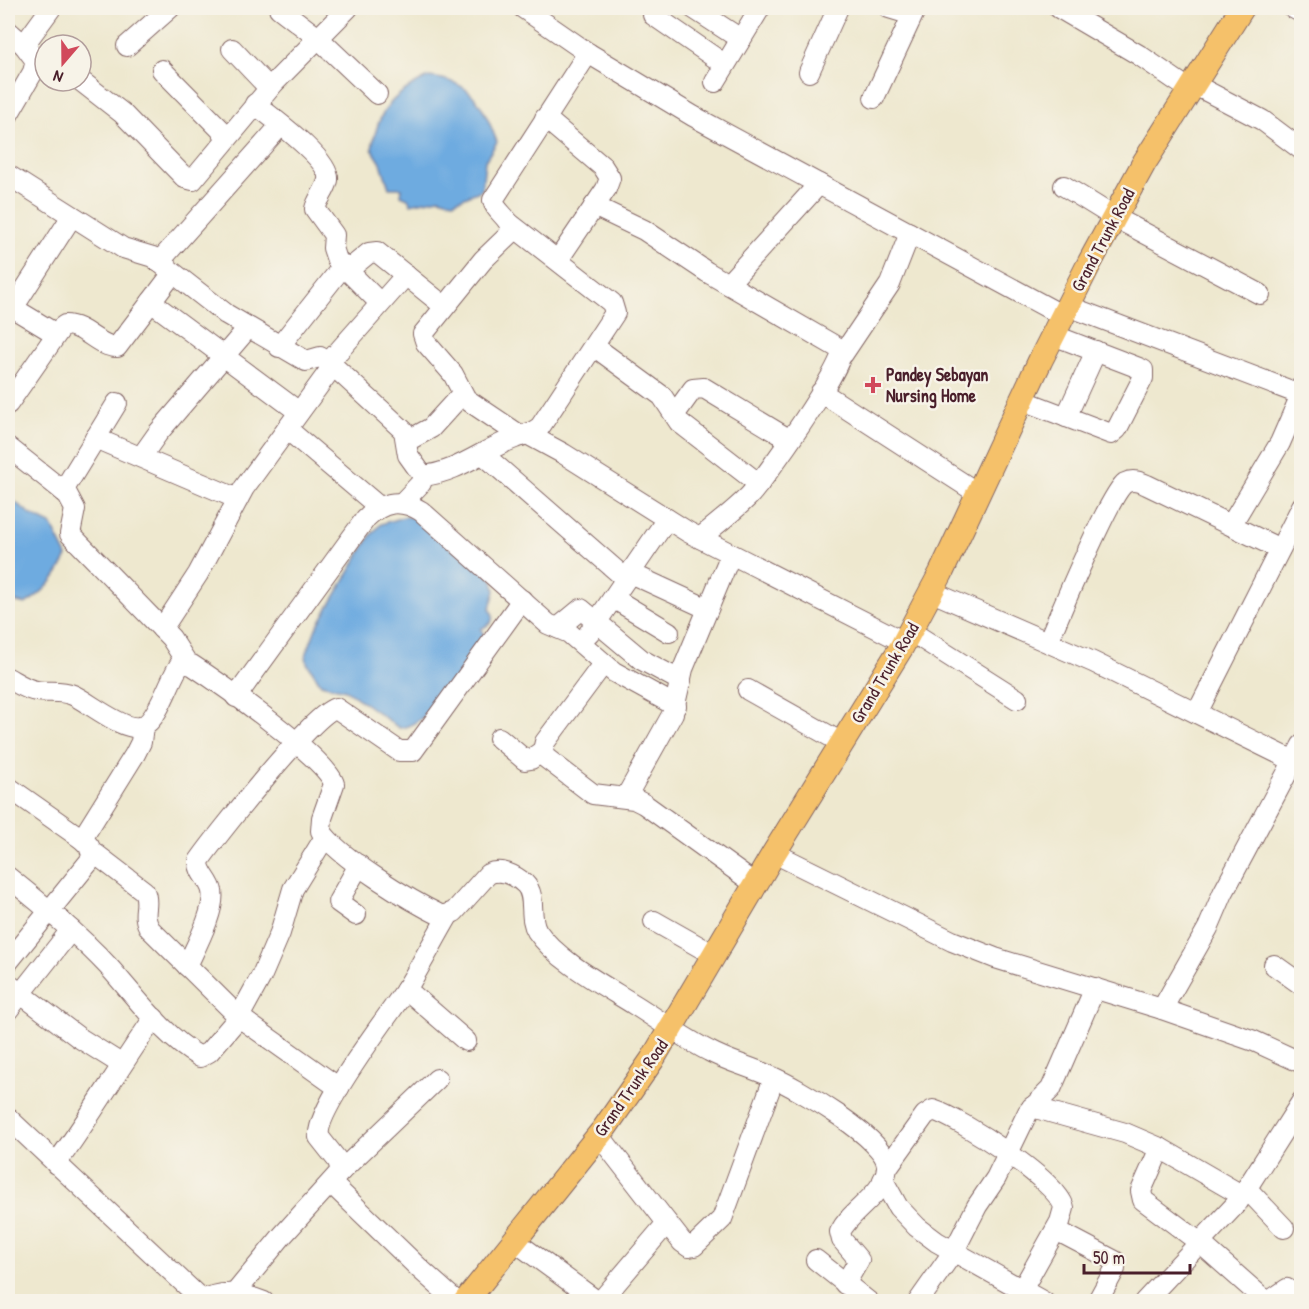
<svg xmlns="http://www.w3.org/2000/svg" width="1309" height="1309" viewBox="0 0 1309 1309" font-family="'Patrick Hand',sans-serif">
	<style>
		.water { fill: #6eabe0; stroke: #5c6586; stroke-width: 1.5 }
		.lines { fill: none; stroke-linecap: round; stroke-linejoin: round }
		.minor-casing { stroke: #836564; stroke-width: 22 }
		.major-casing { stroke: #836564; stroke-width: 26 }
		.minor { stroke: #fff; stroke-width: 20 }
		.major { stroke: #f5c16b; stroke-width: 24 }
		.poi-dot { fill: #d1495b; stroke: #f7f3e8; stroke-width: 2 }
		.labels { text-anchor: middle; stroke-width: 5; stroke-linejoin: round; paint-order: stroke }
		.street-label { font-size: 18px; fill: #4a1f2b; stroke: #f7f3e8 }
		.poi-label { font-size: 18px; font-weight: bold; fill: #4a1f2b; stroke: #f7f3e8; text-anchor: start }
	</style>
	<rect width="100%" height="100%" fill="#f7f3e8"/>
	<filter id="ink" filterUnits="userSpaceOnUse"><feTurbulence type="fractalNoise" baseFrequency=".0167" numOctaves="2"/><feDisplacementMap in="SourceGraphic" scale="12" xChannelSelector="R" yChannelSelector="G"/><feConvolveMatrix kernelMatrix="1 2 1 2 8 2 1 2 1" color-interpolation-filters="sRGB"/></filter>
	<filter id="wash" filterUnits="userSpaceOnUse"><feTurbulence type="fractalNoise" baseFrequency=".008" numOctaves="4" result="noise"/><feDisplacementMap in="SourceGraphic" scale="24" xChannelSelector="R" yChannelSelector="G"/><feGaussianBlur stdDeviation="1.35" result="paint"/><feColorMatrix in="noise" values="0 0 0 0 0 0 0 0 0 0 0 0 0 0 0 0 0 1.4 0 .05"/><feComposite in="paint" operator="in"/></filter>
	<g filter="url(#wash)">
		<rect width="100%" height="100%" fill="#eee8cf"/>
		<!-- water -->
		<g class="water">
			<path d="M 429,77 C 473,81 483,105 497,142 L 485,161 L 482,190 L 453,202 L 439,198 L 411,204 L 408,198 L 401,195 L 402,188 L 389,188 L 381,163 L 372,149 C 378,109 394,93 429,77 Z"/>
			<path d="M 8,497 L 32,515 L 51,524 L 67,556 C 57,578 45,592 25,604 L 8,600 Z"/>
			<path d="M 403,517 L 420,517 L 493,580 L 495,591 L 490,608 L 493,616 L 491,623 L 481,629 L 486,640 C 466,665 432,725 399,728 L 346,690 L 321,684 L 307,663 L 306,655 L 316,628 L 371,535 L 381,524 Z"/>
		</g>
	</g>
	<g filter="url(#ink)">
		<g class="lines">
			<!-- minor casing -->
			<g class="minor-casing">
				<g id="minor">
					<path d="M 279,8 L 318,38 L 377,94"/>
					<path d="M 523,8 L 588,53 L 693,116 L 1063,316"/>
					<path d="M 693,8 L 739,38"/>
					<path d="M 889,8 L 912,15"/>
					<path d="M 1059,8 L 1139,55 L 1190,90"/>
					<path d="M 1293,8 L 1302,13"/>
					<path d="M 653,15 L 724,64"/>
					<path d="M 8,31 L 24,45 L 36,61 L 33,72 L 8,115"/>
					<path d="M 24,45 L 51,8"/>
					<path d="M 127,46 L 170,8"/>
					<path d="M 232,49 L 269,88"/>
					<path d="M 162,70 L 228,137"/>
					<path d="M 809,72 L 838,8"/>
					<path d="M 81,81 L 122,113 L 185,178 L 193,180 L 274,83 L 348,8"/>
					<path d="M 715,82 L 760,8"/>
					<path d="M 1193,84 L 1262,120 L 1302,150"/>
					<path d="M 874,98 L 916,8"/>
					<path d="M 255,104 C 271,117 331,160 328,180 C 326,191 317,199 315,209 L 334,235 L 333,248 L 337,260 L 380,303"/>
					<path d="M 545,118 L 603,167 L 610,178 L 606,189 L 558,260"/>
					<path d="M 8,175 L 123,248 L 153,257 L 226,314 L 306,361 L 320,357 L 329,362 L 404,431 L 408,455 L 423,476 L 421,483 L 402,503"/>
					<path d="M 1064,186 L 1114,217 L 1260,294"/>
					<path d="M 594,206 L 644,230 L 707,272 L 842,350 C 845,365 764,480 749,496 C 734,511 717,524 700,538"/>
					<path d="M 159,262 L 281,125"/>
					<path d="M 347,271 L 369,253 L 377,252 L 444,306"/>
					<path d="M 728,284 L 819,184"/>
					<path d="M 151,302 L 299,412"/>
					<path d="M 8,305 L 56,334"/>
					<path d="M 1068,306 L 1302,395"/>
					<path d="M 13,308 L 72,216"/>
					<path d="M 279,347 L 343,266"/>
					<path d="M 595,347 L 662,396 L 679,422 L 759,484"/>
					<path d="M 843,354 L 890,284 L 910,233"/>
					<path d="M 329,362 L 406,275"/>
					<path d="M 821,392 L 979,494"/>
					<path d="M 1022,400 L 1111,434 L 1117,429 L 1143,378 L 1143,370 L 1139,368 L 1053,335"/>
					<path d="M 8,404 L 61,328 L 65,325 C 85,325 98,347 117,347 L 173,273"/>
					<path d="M 675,414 L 693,389 L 704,388 L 790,440"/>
					<path d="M 1066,417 L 1096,351"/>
					<path d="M 287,429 L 378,506"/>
					<path d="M 529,435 L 564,454 L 688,532 L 904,642"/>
					<path d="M 521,436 L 466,399 L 453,374 L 426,343 L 423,334 L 483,260 L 510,234 C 514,219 495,213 493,200 L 588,53"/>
					<path d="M 95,438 L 238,499"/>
					<path d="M 407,441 L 431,428 L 462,394"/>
					<path d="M 8,447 L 67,494 L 75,509 L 70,534 L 171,638 L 187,663"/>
					<path d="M 484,455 L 626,579"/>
					<path d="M 141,457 L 158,433 L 248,328"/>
					<path d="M 423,476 C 459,472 482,450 515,438 C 526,433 530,435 540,427 L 615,313 L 612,303 L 509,223"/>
					<path d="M 63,491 L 117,403"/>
					<path d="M 1231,525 L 1280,443 L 1301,395"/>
					<path d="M 630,573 L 708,609"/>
					<path d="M 932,592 L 1093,662 L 1302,765"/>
					<path d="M 613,598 L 669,632"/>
					<path d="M 558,628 L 581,609 L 642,660 L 681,681"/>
					<path d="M 162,629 L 198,574 L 244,488 L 333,366"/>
					<path d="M 910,631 L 1017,699"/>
					<path d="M 589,633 L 667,519"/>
					<path d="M 1048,642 C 1058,618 1110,493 1125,483 C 1133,479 1140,482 1147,485 L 1280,549"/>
					<path d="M 603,664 L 545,742 L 542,755 L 593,794 L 634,799 L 644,804 L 755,884"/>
					<path d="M 8,678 C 17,683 27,690 37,691 C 49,693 61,690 73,695 C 89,702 126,734 143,726 C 159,719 170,677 181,663 L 192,665 C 218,682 328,759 334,784 L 322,818 L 321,831 C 339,858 411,901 442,916 L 454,912 L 488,874 C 501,868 515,875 525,884 C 537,896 528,917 537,931 C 557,961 605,986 635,1005 C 659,1020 683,1038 709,1051 C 729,1062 751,1067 772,1077 C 796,1087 889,1140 887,1167 C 885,1195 851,1209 840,1232 L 842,1240 L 859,1260 L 845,1284"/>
					<path d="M 748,690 L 842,743"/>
					<path d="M 236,697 L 366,518 C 383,502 400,498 421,511 L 548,624 L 569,633 L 614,672 L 676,706"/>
					<path d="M 1197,713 L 1302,506"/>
					<path d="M 499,738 L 525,760 L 531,759 L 541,752"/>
					<path d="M 8,787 L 82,839 L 89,846 L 93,857 L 8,962"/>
					<path d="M 626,797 L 673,713 L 683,669 L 731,554"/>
					<path d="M 82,839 L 135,754 L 141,742 L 143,726"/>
					<path d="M 93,852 L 144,891 C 151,905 140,913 150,929 L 239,1017 L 339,1088"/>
					<path d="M 774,853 L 952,941 L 995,958 L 1162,1009 L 1254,1041 L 1302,1063"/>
					<path d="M 8,877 C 43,905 77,933 108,966 C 136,997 163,1036 200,1057 L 209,1052 L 239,1017 L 262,975 L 280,933 L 293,889 L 325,837"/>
					<path d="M 356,915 L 338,902 L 359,865"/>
					<path d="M 654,921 L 714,955"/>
					<path d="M 1274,965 L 1302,985"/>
					<path d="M 187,966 C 195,948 216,910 212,891 C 210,880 198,873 199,861 C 214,839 317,709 336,708 L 399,751 L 413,751 L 522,600"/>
					<path d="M 8,984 L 78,1037 L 121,1064"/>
					<path d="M 406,989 L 466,1041"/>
					<path d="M 1162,1009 L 1208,928 L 1223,893 L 1302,745"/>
					<path d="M 8,1010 L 71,930"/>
					<path d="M 1032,1107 L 1125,1133 L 1160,1148 L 1243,1196"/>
					<path d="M 8,1118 L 202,1300"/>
					<path d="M 599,1135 L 682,1242 L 689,1247 L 694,1246 L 722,1219 L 774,1078"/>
					<path d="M 1160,1148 L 1141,1191 L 1143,1200 L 1199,1242 L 1267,1302"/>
					<path d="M 56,1164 C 91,1116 120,1066 154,1018"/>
					<path d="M 887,1168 L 925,1115 L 933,1110 C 959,1118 1060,1182 1064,1208 L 1060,1222 L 1023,1288"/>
					<path d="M 341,1171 L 437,1079"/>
					<path d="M 883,1180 L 898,1207 L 917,1227 L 937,1242 L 1044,1302"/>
					<path d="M 331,1183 L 420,1269 L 457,1302"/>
					<path d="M 1247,1189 L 1284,1228"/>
					<path d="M 1056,1230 L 1115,1261 L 1115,1269 L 1097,1302"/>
					<path d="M 513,1240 L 598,1302"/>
					<path d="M 816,1260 L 869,1302"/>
					<path d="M 236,1292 L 282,1236 L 341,1171 L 338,1161 L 319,1137 C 314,1111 389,1015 407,988 C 421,965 434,940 448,916"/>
					<path d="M 198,1302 C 221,1290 240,1292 264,1302"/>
					<path d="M 600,1302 L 667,1223"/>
					<path d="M 918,1302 L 954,1251 L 977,1206 L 996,1178 L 1028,1112 L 1051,1089 L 1095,988"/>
					<path d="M 1144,1302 L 1238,1202 L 1302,1101"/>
					<path d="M 1268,1302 L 1287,1289 L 1302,1299"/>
				</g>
			</g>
			<!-- major casing -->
			<g class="major-casing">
				<path id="major" d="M 465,1302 L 604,1129 L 652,1060 L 774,853 L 901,648 L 941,573 L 1040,361 L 1090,262 L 1144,163 L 1242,8"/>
			</g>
			<!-- minor -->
			<use href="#minor" class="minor"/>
			<!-- major -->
			<use href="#major" class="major"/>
		</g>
	</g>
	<!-- markers -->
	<path class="poi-dot" d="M870 376h6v6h6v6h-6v6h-6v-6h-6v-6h6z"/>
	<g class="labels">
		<!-- street labels -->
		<g class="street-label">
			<text transform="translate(1103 240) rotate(-62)" y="6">Grand Trunk Road</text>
			<text transform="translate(885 673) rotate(-59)" y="6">Grand Trunk Road</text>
			<text transform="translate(631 1088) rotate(-55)" y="6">Grand Trunk Road</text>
		</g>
		<!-- poi labels -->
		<g class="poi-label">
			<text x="886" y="381">Pandey Sebayan<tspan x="886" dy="21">Nursing Home</tspan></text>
		</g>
	</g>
	<!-- margin -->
	<rect width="1309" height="1309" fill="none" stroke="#f7f3e8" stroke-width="30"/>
	<!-- north arrow -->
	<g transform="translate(63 63) rotate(200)"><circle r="28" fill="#f7f3e8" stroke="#b29e9c" stroke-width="1.5"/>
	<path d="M0-4.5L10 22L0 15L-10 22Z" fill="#d1495b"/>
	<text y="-9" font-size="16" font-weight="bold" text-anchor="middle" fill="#4a1f2b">N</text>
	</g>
	<!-- scale -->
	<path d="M1084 1264v9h106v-9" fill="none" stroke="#4a1f2b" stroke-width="3"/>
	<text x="1093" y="1264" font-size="18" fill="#4a1f2b" stroke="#f7f3e8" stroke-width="4.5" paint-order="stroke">50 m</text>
</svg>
